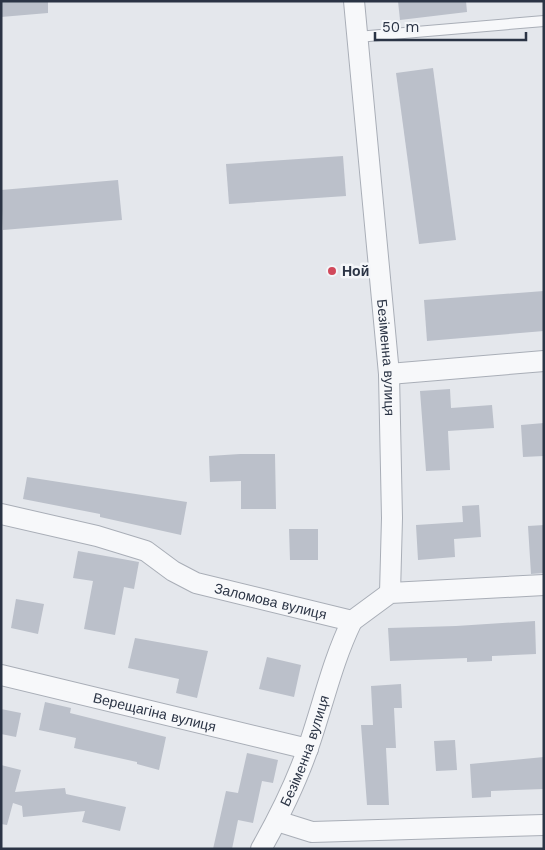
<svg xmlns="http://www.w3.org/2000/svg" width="545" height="850" viewBox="0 0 545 850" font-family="'Work Sans',sans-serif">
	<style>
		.building { fill: #bbc0ca }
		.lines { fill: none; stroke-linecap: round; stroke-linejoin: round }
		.service-casing { stroke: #a9aeb7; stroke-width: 12 }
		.minor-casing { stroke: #a9aeb7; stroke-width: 22 }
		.service { stroke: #f7f8fa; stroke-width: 10 }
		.minor { stroke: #f7f8fa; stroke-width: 20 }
		.poi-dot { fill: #d1495b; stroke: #f4f6f9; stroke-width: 2 }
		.labels { text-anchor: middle; stroke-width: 5; stroke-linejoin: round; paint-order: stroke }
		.poi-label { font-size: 14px; font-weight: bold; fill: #2b3445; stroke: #f4f6f9; text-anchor: start }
		.street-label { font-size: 14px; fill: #2b3445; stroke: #f4f6f9 }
	</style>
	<rect width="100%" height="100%" fill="#e4e7ec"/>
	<!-- building -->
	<g class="building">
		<path d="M 1,1 L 48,1 L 48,13 L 1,17 Z"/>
		<path d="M 398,1 L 466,1 L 467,12 L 400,20 Z"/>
		<path d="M 433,68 L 456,240 L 419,244 L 396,73 Z"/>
		<path d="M 343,156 L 346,196 L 229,204 L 226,164 Z"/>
		<path d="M 118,180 L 122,220 L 3,230 L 1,190 Z"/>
		<path d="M 544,291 L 544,331 L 427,341 L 424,300 Z"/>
		<path d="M 450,389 L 451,408 L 492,405 L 494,428 L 448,431 L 450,470 L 426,471 L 420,391 Z"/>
		<path d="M 544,423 L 544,456 L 523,457 L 521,425 Z"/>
		<path d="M 240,454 L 275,454 L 276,509 L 241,509 L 241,481 L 210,482 L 209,456 Z"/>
		<path d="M 27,477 L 187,502 L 181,535 L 100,517 L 100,514 L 23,499 Z"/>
		<path d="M 479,505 L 481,537 L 454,539 L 455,557 L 418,560 L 416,525 L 463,522 L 462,506 Z"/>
		<path d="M 544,525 L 544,573 L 531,574 L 528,526 Z"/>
		<path d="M 289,529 L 318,529 L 318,560 L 290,560 Z"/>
		<path d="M 78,551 L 139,562 L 134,589 L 124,587 L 115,635 L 84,629 L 93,581 L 73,578 Z"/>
		<path d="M 16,599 L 44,604 L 38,634 L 11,628 Z"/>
		<path d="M 535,621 L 536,654 L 492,656 L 492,661 L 467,662 L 467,658 L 390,661 L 388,628 L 456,626 Z"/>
		<path d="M 135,638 L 208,651 L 197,698 L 176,693 L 179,679 L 128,668 Z"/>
		<path d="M 267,657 L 301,665 L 294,697 L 259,689 Z"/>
		<path d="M 401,684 L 402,708 L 394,708 L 396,748 L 386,748 L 389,805 L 367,805 L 361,725 L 373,725 L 371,686 Z"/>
		<path d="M 45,702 L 71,708 L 70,713 L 166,737 L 159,770 L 137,764 L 137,762 L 74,748 L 76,738 L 39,730 Z"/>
		<path d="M 1,709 L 21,713 L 16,737 L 1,734 Z"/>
		<path d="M 455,740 L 457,770 L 436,771 L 434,741 Z"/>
		<path d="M 247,753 L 278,760 L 273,783 L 262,781 L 253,823 L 238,820 L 232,849 L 213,849 L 226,791 L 238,793 Z"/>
		<path d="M 544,757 L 544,789 L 491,791 L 491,797 L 472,798 L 470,764 Z"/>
		<path d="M 1,765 L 21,770 L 15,792 L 65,788 L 66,794 L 126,807 L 120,831 L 82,822 L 85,811 L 23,817 L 22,806 L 13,803 L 7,825 L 1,824 Z"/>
	</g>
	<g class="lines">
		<!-- service casing -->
		<g class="service-casing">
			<path id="service" d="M 357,37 L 544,21"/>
		</g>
		<!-- minor casing -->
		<g class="minor-casing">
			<g id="minor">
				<path id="s1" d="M 354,1 L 389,374 L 392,518 L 390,593"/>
				<path d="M 389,374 L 544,361"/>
				<path id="s2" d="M 1,514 L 97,536 L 146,551 L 173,571 L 196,583 L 352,621 L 390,593 L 544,585"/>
				<path id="s3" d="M 1,675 L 308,749"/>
				<path d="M 277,821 L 312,832 L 544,825"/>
				<path id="s4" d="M 261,849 C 279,817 296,783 308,748 C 323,705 332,662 352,621"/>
			</g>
		</g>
		<!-- service -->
		<use href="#service" class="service"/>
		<!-- minor -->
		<use href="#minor" class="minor"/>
	</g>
	<!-- markers -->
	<circle class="poi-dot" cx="332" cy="271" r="5"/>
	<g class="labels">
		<!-- poi labels -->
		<g class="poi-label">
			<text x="342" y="276">Ной</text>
		</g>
		<!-- street labels -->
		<g class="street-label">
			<text dy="5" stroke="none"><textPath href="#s1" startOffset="358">Безіменна вулиця</textPath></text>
			<text dy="5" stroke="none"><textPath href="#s2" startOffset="286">Заломова вулиця</textPath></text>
			<text dy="5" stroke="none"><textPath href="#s3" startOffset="158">Верещагіна вулиця</textPath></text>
			<text dy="5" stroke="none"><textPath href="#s4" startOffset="108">Безіменна вулиця</textPath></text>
		</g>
	</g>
	<!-- border -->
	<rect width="545" height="850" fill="none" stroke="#2b3445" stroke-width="5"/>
	<!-- scale -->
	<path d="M375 32v8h151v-8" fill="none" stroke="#2b3445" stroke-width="2.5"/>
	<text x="382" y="32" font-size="15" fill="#2b3445" stroke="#f4f6f9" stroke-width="4" paint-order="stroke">50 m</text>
</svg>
